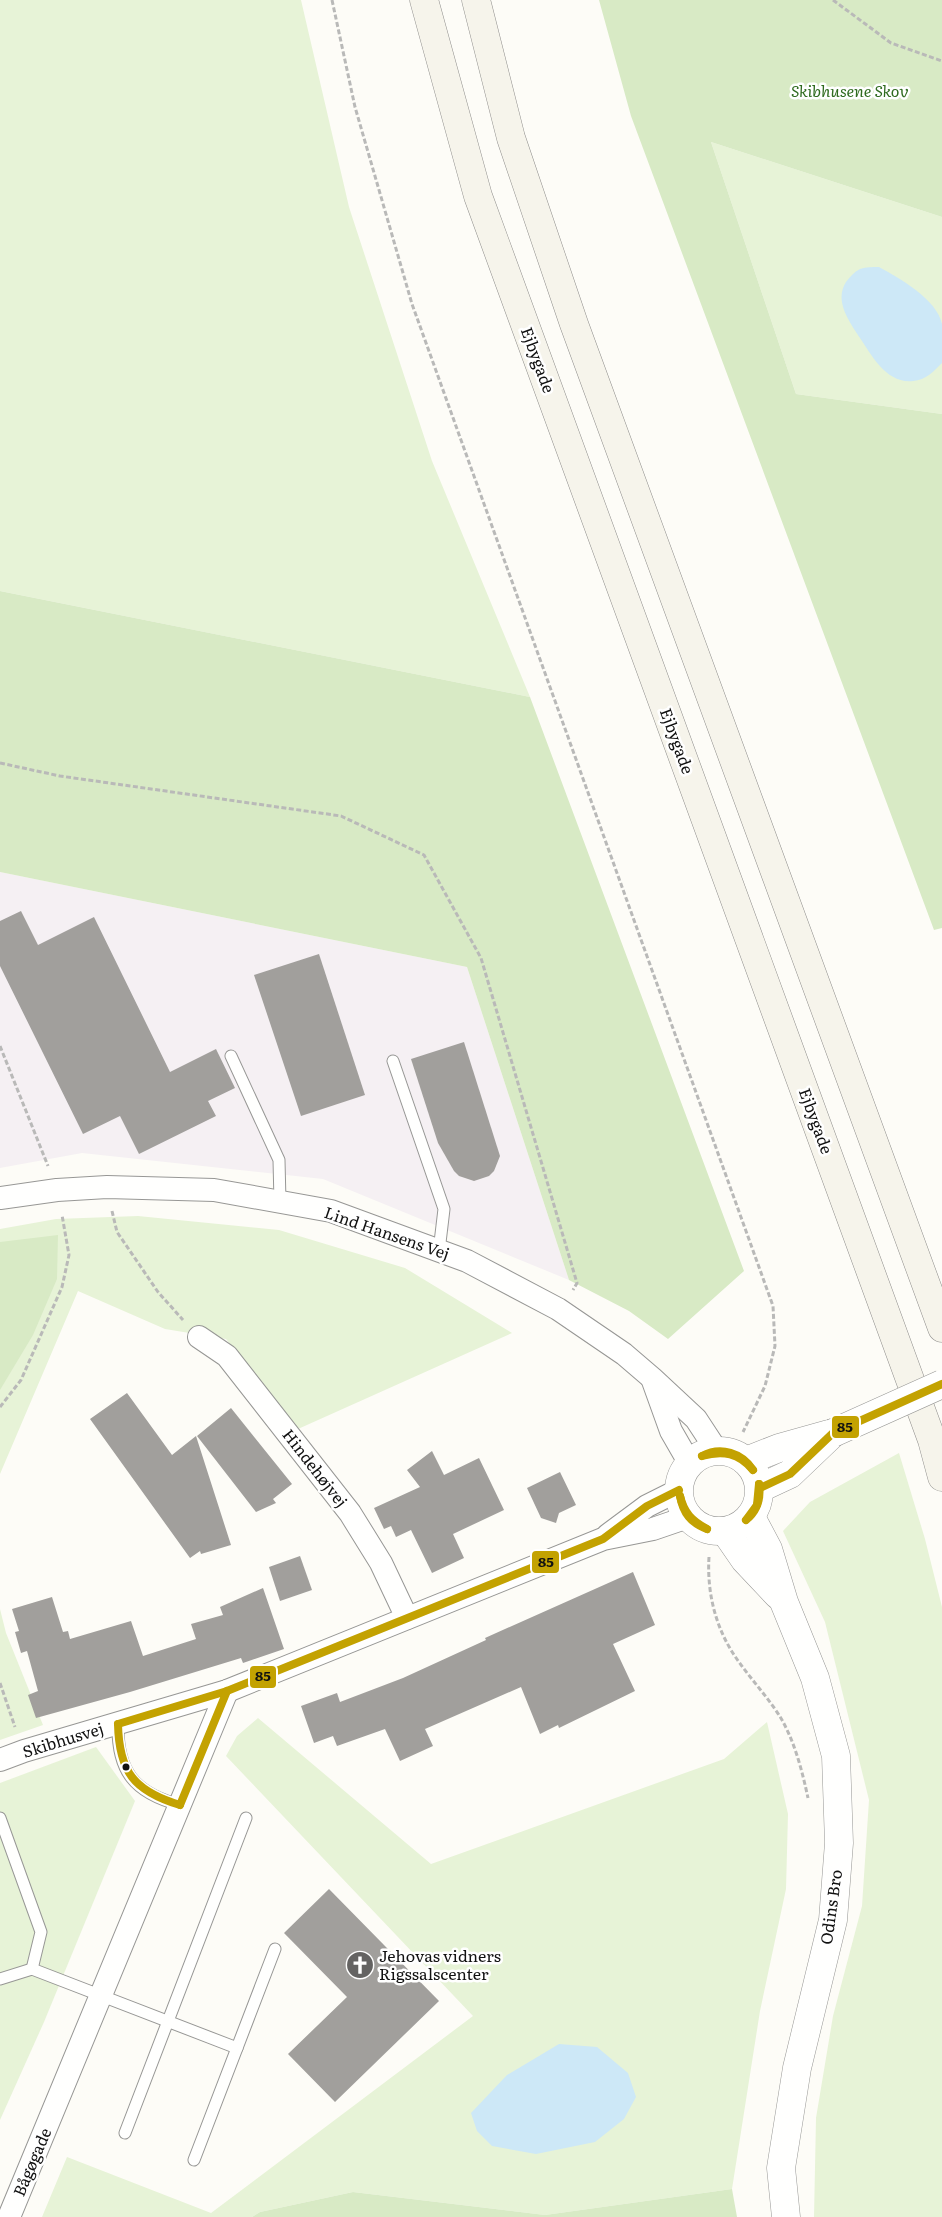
<svg xmlns="http://www.w3.org/2000/svg" width="942" height="2217" viewBox="0 0 942 2217" font-family="Literata,serif">
	<style>
		.industrial { fill: #f5f0f3 }
		.green { fill: #e7f3d7 }
		.forest { fill: #d8eac5 }
		.water { fill: #cde8f7 }
		.building { fill: #a19f9c }
		.lines { fill: none; stroke-linecap: round; stroke-linejoin: round }
		.service-casing { stroke: #979795; stroke-width: 13 }
		.minor-casing { stroke: #979795; stroke-width: 24 }
		.tertiary-casing { stroke: #979795; stroke-width: 29 }
		.secondary-casing { stroke: #8e8d8b; stroke-width: 29 }
		.path { stroke: #b9b9b8; stroke-width: 3; stroke-dasharray: 5 2.5; stroke-linecap: butt }
		.service { stroke: #fffffe; stroke-width: 11 }
		.minor { stroke: #fffffe; stroke-width: 22 }
		.tertiary { stroke: #fffffe; stroke-width: 28 }
		.secondary { stroke: #f6f4eb; stroke-width: 28 }
		.tertiary-bridge-casing { stroke: #979795; stroke-width: 29; stroke-linecap: butt }
		.tertiary-bridge { stroke: #fffffe; stroke-width: 28 }
		.bus-1-casing { stroke: #fff; stroke-width: 11 }
		.bus-1 { stroke: #c3a201; stroke-width: 8 }
		.bus-dot { fill: #111; stroke: #fff; stroke-width: 2 }
		.labels { text-anchor: middle; stroke-width: 5; stroke-linejoin: round; paint-order: stroke }
		.park-label { font-size: 16px; font-style: italic; fill: #2f6b1f; stroke: #fff }
		.street-label { font-size: 16px; fill: #111; stroke: #fff }
		.poi-label { font-size: 16px; fill: #111; stroke: #fff; text-anchor: start }
		.line-badge { stroke: #fff; stroke-width: 2 }
		.pale-badge-label { font-size: 14px; text-anchor: middle; font-weight: bold; fill: #111 }
	</style>
	<rect width="100%" height="100%" fill="#fdfcf7"/>
	<!-- industrial -->
	<path class="industrial" d="M 0,872 L 467,967 L 569,1280 L 323,1179 L 82,1153 L 0,1168 Z"/>
	<!-- green -->
	<g class="green">
		<path d="M 0,0 L 301,0 L 349,207 L 432,461 L 530,697 L 0,591 Z"/>
		<path d="M 711,142 L 942,217 L 942,414 L 796,394 Z"/>
		<path d="M 138,1216 L 279,1230 L 405,1268 L 512,1333 L 298,1429 L 226,1339 L 165,1329 L 78,1291 L 0,1474 L 0,1229 L 56,1219 Z"/>
		<path d="M 899,1453 L 925,1539 L 942,1607 L 942,2217 L 814,2217 L 816,2118 L 833,2016 L 862,1906 L 869,1800 L 825,1622 L 783,1531 L 810,1502 Z"/>
		<path d="M 0,1609 L 6,1633 L 43,1725 L 0,1740 Z"/>
		<path d="M 258,1718 L 431,1864 L 724,1759 L 767,1722 L 788,1814 L 786,1889 L 760,2011 L 732,2189 L 545,2215 L 353,2192 L 260,2212 L 252,2217 L 42,2217 L 67,2157 L 211,2213 L 473,2016 L 226,1756 L 237,1736 Z"/>
		<path d="M 96,1747 L 135,1801 L 44,2022 L 0,2120 L 0,1783 Z"/>
	</g>
	<!-- forest -->
	<g class="forest">
		<path d="M 599,0 L 942,0 L 942,217 L 711,142 L 796,394 L 942,414 L 942,928 L 934,930 L 631,116 Z"/>
		<path d="M 0,591 L 530,697 L 744,1271 L 668,1339 L 629,1311 L 569,1280 L 467,967 L 0,872 Z"/>
		<path d="M 58,1235 L 57,1279 L 33,1335 L 0,1390 L 0,1242 Z"/>
		<path d="M 732,2189 L 737,2217 L 252,2217 L 260,2212 L 353,2192 L 545,2215 Z"/>
	</g>
	<!-- water -->
	<g class="water">
		<path d="M 879,267 C 899,278 937,299 942,324 C 942,336 942,351 942,363 C 934,371 926,380 913,381 C 887,384 872,356 860,338 C 849,321 834,301 846,282 C 850,277 854,272 860,269 C 866,267 873,267 879,267 Z"/>
		<path d="M 559,2044 L 597,2047 L 628,2073 L 636,2097 L 624,2119 L 595,2142 L 536,2154 L 492,2146 L 477,2131 L 471,2113 L 507,2075 Z"/>
	</g>
	<!-- building -->
	<g class="building">
		<path d="M 21,911 L 38,945 L 94,917 L 170,1072 L 216,1049 L 235,1088 L 208,1101 L 216,1116 L 139,1154 L 120,1116 L 83,1134 L 0,966 L 0,921 Z"/>
		<path d="M 319,954 L 365,1095 L 301,1116 L 254,975 Z"/>
		<path d="M 464,1042 L 500,1156 L 494,1171 L 489,1176 L 474,1181 L 459,1176 L 454,1171 L 438,1143 L 411,1059 Z"/>
		<path d="M 127,1393 L 172,1455 L 196,1436 L 231,1545 L 201,1554 L 200,1551 L 190,1558 L 90,1419 Z"/>
		<path d="M 231,1408 L 292,1484 L 273,1499 L 276,1503 L 256,1512 L 197,1436 Z"/>
		<path d="M 432,1451 L 444,1475 L 479,1458 L 504,1510 L 453,1534 L 464,1558 L 432,1573 L 411,1530 L 396,1537 L 391,1526 L 384,1529 L 374,1508 L 420,1487 L 407,1470 Z"/>
		<path d="M 560,1472 L 576,1505 L 559,1513 L 556,1523 L 541,1518 L 527,1488 Z"/>
		<path d="M 300,1556 L 312,1590 L 280,1601 L 269,1567 Z"/>
		<path d="M 633,1572 L 655,1625 L 613,1644 L 635,1691 L 559,1728 L 558,1725 L 540,1734 L 521,1687 L 425,1729 L 433,1746 L 400,1761 L 385,1729 L 337,1746 L 333,1736 L 314,1743 L 301,1706 L 337,1693 L 340,1702 L 403,1678 L 486,1640 L 485,1638 Z"/>
		<path d="M 263,1588 L 284,1649 L 243,1663 L 241,1658 L 130,1692 L 36,1718 L 28,1695 L 38,1691 L 27,1651 L 21,1653 L 15,1632 L 19,1631 L 12,1609 L 52,1597 L 63,1632 L 68,1631 L 70,1639 L 131,1621 L 143,1656 L 196,1639 L 191,1624 L 223,1615 L 220,1607 Z"/>
		<path d="M 329,1889 L 439,2001 L 335,2102 L 288,2054 L 347,1997 L 284,1933 Z"/>
	</g>
	<g class="lines">
		<!-- service casing -->
		<g class="service-casing">
			<g id="service">
				<path d="M 231,1056 L 279,1160 L 280,1202"/>
				<path d="M 393,1061 L 444,1209 L 439,1251"/>
				<path d="M 118,1724 C 117,1771 134,1793 180,1805"/>
				<path d="M 0,1818 L 41,1932 L 32,1969"/>
				<path d="M 0,1979 L 32,1969 L 237,2048"/>
				<path d="M 125,2133 L 246,1818"/>
				<path d="M 194,2160 L 275,1949"/>
			</g>
		</g>
		<!-- minor casing -->
		<g class="minor-casing">
			<g id="minor">
				<path d="M 0,1198 L 57,1190 L 107,1187 L 214,1190 L 331,1211 L 467,1261 L 558,1309 L 624,1354 L 652,1378 L 696,1419 L 717,1451"/>
				<path d="M 199,1337 L 227,1356 L 350,1513 L 381,1563 L 407,1618"/>
				<path d="M 653,1381 L 671,1431 L 690,1464"/>
				<path d="M 608,1535 L 647,1506 L 679,1490"/>
				<path d="M 0,1760 L 24,1751 L 227,1691 L 603,1539 L 653,1529 L 688,1517"/>
				<path d="M 9,2217 L 227,1691"/>
			</g>
		</g>
		<!-- tertiary casing -->
		<g class="tertiary-casing">
			<g id="tertiary">
				<circle cx="719" cy="1491" r="40"/>
				<path d="M 746,1461 L 779,1448 L 829,1434"/>
				<path d="M 760,1488 L 790,1474 L 833,1433"/>
				<path d="M 751,1517 L 768,1549 L 784,1602 L 815,1678 L 836,1756 L 839,1843 L 833,1920 L 797,2068 L 781,2168 L 786,2217"/>
				<path d="M 725,1531 L 745,1560 L 778,1595"/>
			</g>
		</g>
		<!-- secondary casing -->
		<g class="secondary-casing">
			<g id="secondary">
				<path d="M 424,0 L 478,196 L 932,1440 L 942,1477"/>
				<path d="M 476,0 L 511,138 L 574,324 L 942,1328"/>
			</g>
		</g>
		<!-- path -->
		<g class="path">
			<path d="M 332,0 L 355,107 L 412,304 L 773,1306 L 775,1346 L 765,1386 L 743,1432"/>
			<path d="M 833,0 L 891,43 L 942,61"/>
			<path d="M 0,763 L 60,776 L 341,816 L 424,855 L 481,958 L 577,1283 L 573,1290"/>
			<path d="M 0,1046 L 48,1166"/>
			<path d="M 112,1211 L 117,1232 L 158,1292 L 183,1320"/>
			<path d="M 0,1407 L 21,1380 L 62,1287 L 69,1255 L 62,1215"/>
			<path d="M 709,1557 C 707,1589 714,1622 731,1650 C 745,1673 764,1692 779,1715 C 794,1739 802,1770 808,1798"/>
			<path d="M 0,1683 L 15,1727"/>
		</g>
		<!-- service -->
		<use href="#service" class="service"/>
		<!-- minor -->
		<use href="#minor" class="minor"/>
		<!-- tertiary -->
		<use href="#tertiary" class="tertiary"/>
		<!-- secondary -->
		<use href="#secondary" class="secondary"/>
		<!-- tertiary-bridge casing -->
		<g class="tertiary-bridge-casing">
			<path id="tertiary-bridge" d="M 833,1433 L 942,1384"/>
		</g>
		<!-- tertiary-bridge -->
		<use href="#tertiary-bridge" class="tertiary-bridge"/>
		<!-- bus-1 casing -->
		<g class="bus-1-casing">
			<g id="bus-1">
				<path d="M 702,1456 C 721,1446 742,1453 753,1470"/>
				<path d="M 702,1456 C 723,1450 739,1453 753,1470"/>
				<path d="M 760,1488 L 790,1474 L 833,1433 L 942,1384"/>
				<path d="M 680,1496 C 684,1513 692,1521 707,1529"/>
				<path d="M 680,1496 C 683,1513 691,1523 707,1529"/>
				<path d="M 746,1520 L 757,1505 L 759,1484"/>
				<path d="M 746,1520 C 757,1511 761,1498 759,1484"/>
				<path d="M 118,1724 L 227,1691 L 603,1539 L 647,1506 L 679,1490"/>
				<path d="M 118,1724 C 119,1772 134,1791 180,1805"/>
				<path d="M 180,1805 L 227,1691"/>
			</g>
		</g>
		<!-- bus-1 -->
		<use href="#bus-1" class="bus-1"/>
	</g>
	<!-- icons -->
	<defs>
		<g id="church-disc" transform="scale(1.4375)"><circle r="9.5" fill="#646362" stroke="#fff"/><path d="M-1.2-6h2.4v3.5h3.3v2.4h-3.3V6h-2.4V-.1h-3.3v-2.4h3.3Z" fill="#fff"/></g>
	</defs>
	<g fill-rule="evenodd">
		<use href="#church-disc" x="360" y="1965"/>
	</g>
	<!-- markers -->
	<circle class="bus-dot" cx="126" cy="1767" r="4.5"/>
	<g class="labels">
		<!-- park labels -->
		<g class="park-label">
			<text x="850" y="97">Skibhusene Skov</text>
		</g>
		<!-- street labels -->
		<g class="street-label">
			<text transform="translate(538 360) rotate(70)" y="6">Ejbygade</text>
			<text transform="translate(677 741) rotate(70)" y="6">Ejbygade</text>
			<text transform="translate(816 1121) rotate(70)" y="6">Ejbygade</text>
			<text transform="translate(387 1233) rotate(19)" y="6">Lind Hansens Vej</text>
			<text transform="translate(315 1468) rotate(52)" y="6">Hindehøjvej</text>
			<text transform="translate(63 1740) rotate(-17)" y="6">Skibhusvej</text>
			<text transform="translate(831 1907) rotate(-82)" y="6">Odins Bro</text>
			<text transform="translate(32 2162) rotate(-67)" y="6">Bågøgade</text>
		</g>
		<!-- poi labels -->
		<g class="poi-label">
			<text x="379" y="1962">Jehovas vidners<tspan x="379" dy="18">Rigssalscenter</tspan></text>
		</g>
	</g>
	<g class="line-badge">
		<rect x="831" y="1415" width="29" height="24" rx="5" fill="#c3a201"/>
		<rect x="531" y="1550" width="29" height="24" rx="5" fill="#c3a201"/>
		<rect x="249" y="1665" width="28" height="24" rx="5" fill="#c3a201"/>
	</g>
	<g class="pale-badge-label">
		<text x="845" y="1432">85</text>
		<text x="546" y="1567">85</text>
		<text x="263" y="1681">85</text>
	</g>
</svg>
